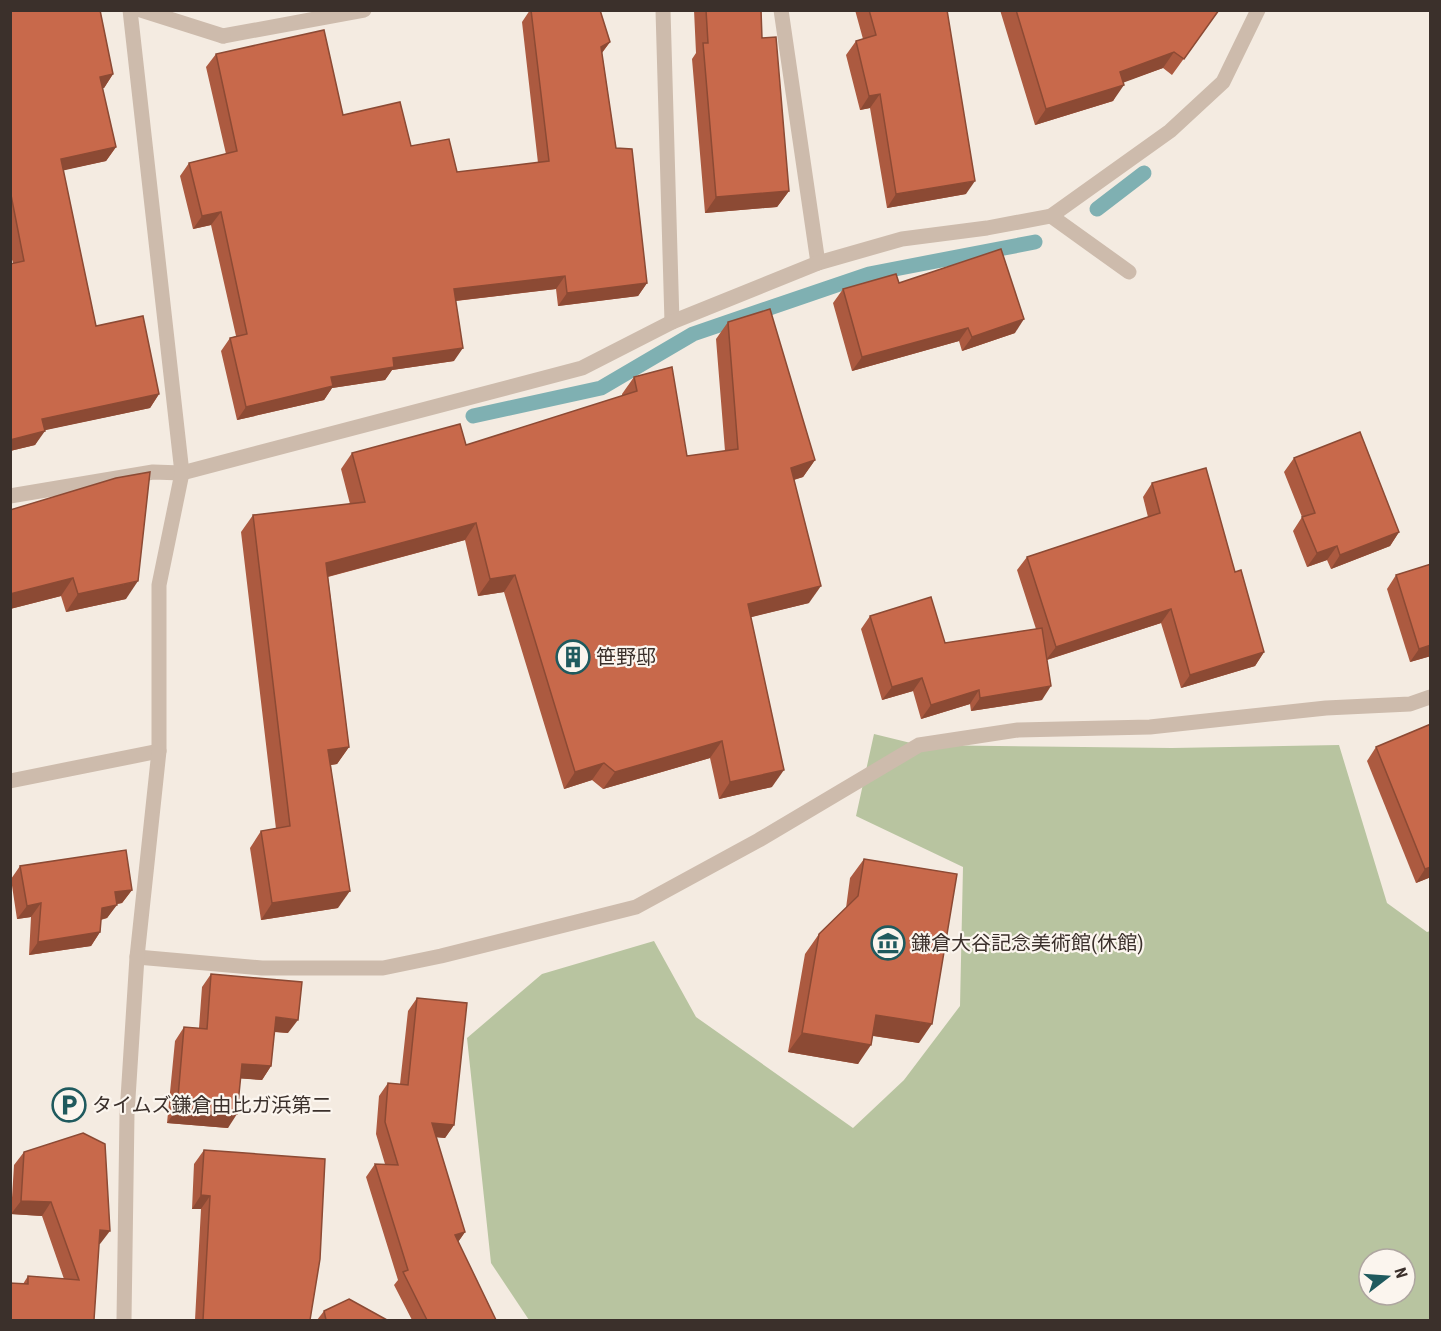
<svg xmlns="http://www.w3.org/2000/svg" width="1441" height="1331" viewBox="0 0 1441 1331" font-family="'Roboto Condensed','Noto Sans JP',sans-serif">
	<style>
		.green { fill: #b8c4a0; fill-rule: evenodd }
		.lines { fill: none; stroke-linecap: round; stroke-linejoin: round }
		.stream { stroke: #7fb0b2; stroke-width: 15 }
		.service { stroke: #cdbbac; stroke-width: 15 }
		.minor { stroke: #cdbbac; stroke-width: 15 }
		.wall { fill: #ac5a40 }
		.shaded-wall { fill: #8c4a34 }
		.building { fill: #c8694b; stroke: #8c4a34; stroke-width: 1.5 }
		.labels { text-anchor: middle; stroke-width: 4.5; stroke-linejoin: round; paint-order: stroke }
		.poi-label { font-size: 20px; fill: #3b302b; stroke: #fbf5ee; text-anchor: start }
	</style>
	<rect width="100%" height="100%" fill="#f4ebe1"/>
	<!-- green -->
	<path class="green" d="M 874,734 L 919,745 L 1172,748 L 1339,745 L 1387,903 L 1427,932 L 1430,931 L 1430,1320 L 529,1320 L 491,1263 L 467,1038 L 542,974 L 654,941 L 696,1017 L 853,1128 L 904,1080 L 960,1006 L 963,867 L 856,816 ZM 1369,1259 L 1405,1259 L 1405,1295 L 1369,1295 Z"/>
	<g class="lines">
		<!-- stream -->
		<g class="stream">
			<path d="M 1097,209 L 1144,173"/>
			<path d="M 473,416 L 601,388 L 693,334 L 869,274 L 1035,242"/>
		</g>
		<!-- service -->
		<g class="service">
			<path d="M 781,10 L 818,263"/>
			<path d="M 223,36 L 364,10"/>
			<path d="M 1051,216 L 1129,272"/>
			<path d="M 10,781 L 159,751"/>
			<path d="M 137,957 L 262,968 L 383,968 L 441,956 L 636,907 L 759,840 L 919,745 L 1018,730 L 1150,727 L 1326,708 L 1410,704 L 1430,697"/>
		</g>
		<!-- minor -->
		<g class="minor">
			<path d="M 141,10 L 223,36"/>
			<path d="M 663,10 L 672,322"/>
			<path d="M 10,496 L 153,472 L 182,473 L 582,368 L 672,322 L 818,263 L 902,239 L 987,228 L 1051,216 L 1170,131 L 1223,82 L 1258,10"/>
			<path d="M 124,1320 L 127,1114 L 137,957 L 159,751 L 159,585 L 182,473 L 130,10"/>
		</g>
	</g>
	<!-- wall -->
	<g class="wall">
		<path d="M 10,10 L 113,74 L 104,88 L 102,88 L 116,147 L 106,161 L 63,170 L 96,326 L 159,394 L 150,408 L 44,430 L 35,445 L 10,451 L 10,264 L 13,263 L 10,253 Z"/>
		<path d="M 530,10 L 600,10 L 610,42 L 602,53 L 616,148 L 647,283 L 638,296 L 558,306 L 556,289 L 456,301 L 454,361 L 392,370 L 385,380 L 332,388 L 324,400 L 237,420 L 221,351 L 230,338 L 236,336 L 211,225 L 193,229 L 180,176 L 189,163 L 226,154 L 206,67 L 216,54 L 343,115 L 411,146 L 457,172 L 538,163 L 522,22 Z"/>
		<path d="M 694,10 L 761,10 L 762,38 L 789,191 L 777,207 L 705,213 L 692,59 L 696,53 Z"/>
		<path d="M 855,10 L 947,10 L 966,194 L 887,208 L 870,108 L 860,110 L 846,55 L 856,41 L 863,39 Z"/>
		<path d="M 1000,10 L 1219,10 L 1172,75 L 1163,68 L 1123,82 L 1113,101 L 1035,125 Z"/>
		<path d="M 899,283 L 1015,333 L 962,351 L 959,341 L 852,371 L 833,303 L 843,289 Z"/>
		<path d="M 728,322 L 815,460 L 803,477 L 794,480 L 809,603 L 751,617 L 772,787 L 719,799 L 710,758 L 603,789 L 592,780 L 564,789 L 504,592 L 478,596 L 465,540 L 328,577 L 349,747 L 337,764 L 331,765 L 338,908 L 261,920 L 250,848 L 261,831 L 276,829 L 241,532 L 253,515 L 350,504 L 341,469 L 352,453 L 466,445 L 622,396 L 622,394 L 634,377 L 687,456 L 725,451 L 716,339 Z"/>
		<path d="M 1294,458 L 1399,532 L 1390,546 L 1331,569 L 1327,560 L 1307,567 L 1293,531 L 1302,517 L 1284,472 Z"/>
		<path d="M 1152,483 L 1235,572 L 1264,652 L 1255,666 L 1181,688 L 1161,623 L 1047,660 L 1042,700 L 971,711 L 970,704 L 921,719 L 913,691 L 882,700 L 861,629 L 870,616 L 945,643 L 1036,629 L 1017,570 L 1027,557 L 1148,517 L 1143,497 Z"/>
		<path d="M 10,510 L 126,599 L 66,612 L 61,596 L 10,609 Z"/>
		<path d="M 1431,564 L 1431,656 L 1410,662 L 1387,589 L 1396,575 Z"/>
		<path d="M 1431,724 L 1431,877 L 1416,883 L 1367,761 L 1376,747 Z"/>
		<path d="M 864,859 L 919,1043 L 873,1036 L 858,1064 L 788,1052 L 805,954 L 819,934 L 846,908 L 850,878 Z"/>
		<path d="M 20,866 L 132,890 L 122,903 L 117,904 L 107,918 L 101,920 L 100,932 L 91,946 L 29,955 L 31,917 L 17,919 L 11,879 Z"/>
		<path d="M 211,974 L 288,1033 L 274,1032 L 271,1066 L 262,1080 L 240,1078 L 228,1128 L 167,1123 L 175,1041 L 184,1027 L 199,1028 L 202,987 Z"/>
		<path d="M 417,998 L 454,1125 L 445,1138 L 436,1137 L 465,1232 L 458,1242 L 496,1320 L 412,1320 L 394,1285 L 398,1280 L 366,1177 L 375,1164 L 385,1164 L 376,1134 L 379,1096 L 388,1083 L 400,1084 L 408,1011 Z"/>
		<path d="M 204,1150 L 310,1320 L 195,1320 L 201,1209 L 192,1209 L 194,1164 Z"/>
		<path d="M 24,1152 L 100,1244 L 99,1244 L 94,1320 L 23,1284 L 28,1276 L 64,1279 L 42,1216 L 11,1214 L 14,1165 Z"/>
		<path d="M 324,1311 L 387,1320 L 317,1320 Z"/>
	</g>
	<!-- shaded-wall -->
	<g class="shaded-wall">
		<path d="M 610,42 L 600,55 L 601,47 Z"/>
		<path d="M 1174,52 L 1163,68 L 1109,88 L 1120,72 Z"/>
		<path d="M 113,74 L 104,88 L 90,91 L 100,77 Z"/>
		<path d="M 1124,85 L 1113,101 L 1035,125 L 1046,109 Z"/>
		<path d="M 880,94 L 870,108 L 860,110 L 869,96 Z"/>
		<path d="M 116,147 L 106,161 L 52,173 L 61,159 Z"/>
		<path d="M 975,181 L 966,194 L 887,208 L 896,194 Z"/>
		<path d="M 789,191 L 777,207 L 705,213 L 716,197 Z"/>
		<path d="M 221,212 L 211,225 L 193,229 L 202,216 Z"/>
		<path d="M 565,276 L 556,289 L 445,302 L 454,289 Z"/>
		<path d="M 647,283 L 638,296 L 558,306 L 567,293 Z"/>
		<path d="M 1024,319 L 1015,333 L 962,351 L 972,337 Z"/>
		<path d="M 968,328 L 959,341 L 852,371 L 862,357 Z"/>
		<path d="M 463,348 L 454,361 L 392,370 L 385,380 L 332,388 L 324,400 L 237,420 L 246,407 L 331,377 L 393,358 Z"/>
		<path d="M 159,394 L 150,408 L 32,433 L 42,419 Z"/>
		<path d="M 45,431 L 35,445 L 10,451 L 10,440 Z"/>
		<path d="M 815,460 L 803,477 L 779,484 L 791,468 Z"/>
		<path d="M 476,523 L 465,540 L 315,580 L 326,563 Z"/>
		<path d="M 1399,532 L 1390,546 L 1331,569 L 1340,555 Z"/>
		<path d="M 1337,546 L 1327,560 L 1307,567 L 1317,553 Z"/>
		<path d="M 515,575 L 504,592 L 478,596 L 490,579 Z"/>
		<path d="M 73,578 L 61,596 L 10,609 L 10,594 Z"/>
		<path d="M 138,581 L 126,599 L 66,612 L 78,594 Z"/>
		<path d="M 821,586 L 809,603 L 736,621 L 748,604 Z"/>
		<path d="M 1171,609 L 1161,623 L 1046,660 L 1056,647 Z"/>
		<path d="M 1431,645 L 1431,656 L 1410,662 L 1419,649 Z"/>
		<path d="M 1264,652 L 1255,666 L 1181,688 L 1190,675 Z"/>
		<path d="M 922,678 L 913,691 L 882,700 L 892,687 Z"/>
		<path d="M 1051,686 L 1042,700 L 971,711 L 980,698 Z"/>
		<path d="M 979,690 L 970,704 L 921,719 L 931,705 Z"/>
		<path d="M 722,741 L 710,758 L 603,789 L 615,772 Z"/>
		<path d="M 349,747 L 337,764 L 317,767 L 328,750 Z"/>
		<path d="M 604,763 L 592,780 L 564,789 L 575,772 Z"/>
		<path d="M 784,770 L 772,787 L 719,799 L 730,782 Z"/>
		<path d="M 1431,867 L 1431,877 L 1416,883 L 1425,869 Z"/>
		<path d="M 132,890 L 122,903 L 105,906 L 115,892 Z"/>
		<path d="M 350,891 L 338,908 L 261,920 L 272,903 Z"/>
		<path d="M 41,903 L 31,917 L 17,919 L 27,906 Z"/>
		<path d="M 117,905 L 107,918 L 93,921 L 102,908 Z"/>
		<path d="M 100,932 L 91,946 L 29,955 L 38,942 Z"/>
		<path d="M 876,1015 L 932,1024 L 919,1043 L 862,1034 Z"/>
		<path d="M 276,1017 L 298,1020 L 288,1033 L 266,1031 Z"/>
		<path d="M 802,1033 L 871,1045 L 858,1064 L 788,1052 Z"/>
		<path d="M 242,1064 L 271,1066 L 262,1080 L 232,1078 Z"/>
		<path d="M 177,1109 L 237,1114 L 228,1128 L 167,1123 Z"/>
		<path d="M 432,1123 L 454,1125 L 445,1138 L 423,1136 Z"/>
		<path d="M 201,1195 L 210,1196 L 201,1209 L 192,1209 Z"/>
		<path d="M 21,1201 L 51,1202 L 42,1216 L 11,1214 Z"/>
		<path d="M 100,1230 L 110,1231 L 100,1244 L 91,1244 Z"/>
		<path d="M 465,1232 L 456,1245 L 455,1235 Z"/>
	</g>
	<!-- building -->
	<g class="building">
		<path d="M 10,10 L 100,10 L 113,74 L 100,77 L 116,147 L 61,159 L 96,326 L 143,316 L 159,394 L 42,419 L 45,431 L 10,440 L 10,264 L 24,261 L 10,190 Z"/>
		<path d="M 531,10 L 600,10 L 610,42 L 601,47 L 616,148 L 632,149 L 647,283 L 567,293 L 565,276 L 454,289 L 463,348 L 393,358 L 394,367 L 331,377 L 333,386 L 246,407 L 230,338 L 247,334 L 221,212 L 202,216 L 189,163 L 237,151 L 216,54 L 324,30 L 343,115 L 400,102 L 411,146 L 449,139 L 457,172 L 549,161 Z"/>
		<path d="M 706,10 L 761,10 L 762,38 L 776,37 L 789,191 L 716,197 L 703,43 L 708,43 Z"/>
		<path d="M 869,10 L 947,10 L 975,181 L 896,194 L 880,94 L 869,96 L 856,41 L 876,35 Z"/>
		<path d="M 1016,10 L 1219,10 L 1184,59 L 1174,52 L 1120,72 L 1124,85 L 1046,109 Z"/>
		<path d="M 1001,249 L 1024,319 L 972,337 L 968,328 L 862,357 L 843,289 L 896,274 L 899,283 Z"/>
		<path d="M 770,309 L 815,460 L 791,468 L 821,586 L 748,604 L 784,770 L 730,782 L 722,741 L 615,772 L 604,763 L 575,772 L 515,575 L 490,579 L 476,523 L 326,563 L 349,747 L 328,750 L 350,891 L 272,903 L 261,831 L 290,826 L 253,515 L 365,502 L 352,453 L 460,424 L 466,445 L 637,391 L 634,377 L 672,367 L 687,456 L 738,449 L 728,322 Z"/>
		<path d="M 1360,432 L 1399,532 L 1340,555 L 1337,546 L 1317,553 L 1302,517 L 1315,513 L 1294,458 Z"/>
		<path d="M 1206,468 L 1235,572 L 1241,570 L 1264,652 L 1190,675 L 1171,609 L 1056,647 L 1027,557 L 1160,513 L 1152,483 Z"/>
		<path d="M 150,472 L 138,581 L 78,594 L 73,578 L 10,594 L 10,510 L 116,478 Z"/>
		<path d="M 1431,564 L 1431,645 L 1419,649 L 1396,575 Z"/>
		<path d="M 931,597 L 945,643 L 1042,628 L 1051,686 L 980,698 L 979,690 L 931,705 L 922,678 L 892,687 L 870,616 Z"/>
		<path d="M 1431,724 L 1431,867 L 1425,869 L 1376,747 Z"/>
		<path d="M 126,850 L 132,890 L 115,892 L 117,905 L 102,908 L 100,932 L 38,942 L 41,903 L 27,906 L 20,866 Z"/>
		<path d="M 864,859 L 957,874 L 932,1024 L 876,1015 L 871,1045 L 802,1033 L 819,934 L 858,896 Z"/>
		<path d="M 211,974 L 302,982 L 298,1020 L 276,1017 L 271,1066 L 242,1064 L 237,1114 L 177,1109 L 184,1027 L 207,1029 Z"/>
		<path d="M 417,998 L 467,1003 L 454,1125 L 432,1123 L 465,1232 L 455,1235 L 496,1320 L 427,1320 L 403,1272 L 408,1270 L 375,1164 L 398,1165 L 385,1122 L 388,1083 L 408,1085 Z"/>
		<path d="M 83,1133 L 105,1144 L 110,1231 L 100,1230 L 94,1320 L 10,1320 L 10,1283 L 28,1284 L 28,1276 L 79,1280 L 51,1202 L 21,1201 L 24,1152 Z"/>
		<path d="M 204,1150 L 325,1159 L 320,1259 L 310,1320 L 203,1320 L 210,1196 L 201,1195 Z"/>
		<path d="M 349,1299 L 387,1320 L 326,1320 L 324,1311 Z"/>
	</g>
	<!-- icons -->
	<defs>
		<g id="building-ring" transform="scale(1.725)"><circle r="9.5" fill="#fbf5ee" stroke="#1f5a5e" stroke-width="1.5"/><path d="M-4-6H4V6H1V3H-1V6H-4ZM-2.5-4.3h1.7v1.8h-1.7ZM.8-4.3h1.7v1.8H.8ZM-2.5-1h1.7V.8h-1.7ZM.8-1h1.7V.8H.8Z" fill="#1f5a5e"/></g>
		<g id="museum-ring" transform="scale(1.725)"><circle r="9.5" fill="#fbf5ee" stroke="#1f5a5e" stroke-width="1.5"/><path d="M0-6L6-3V-2H-6V-3ZM-5-1h2V3h-2ZM-1-1h2V3h-2ZM3-1h2V3H3ZM-6 4H6V6H-6Z" fill="#1f5a5e"/></g>
		<g id="parking-ring" transform="scale(1.725)"><circle r="9.5" fill="#fbf5ee" stroke="#1f5a5e" stroke-width="1.5"/><path d="M-3.5-5.5H1a3.5 3.5 0 0 1 0 7H-1V5.5H-3.5ZM-1-3.4V-.6H.8a1.4 1.4 0 0 0 0-2.8Z" fill="#1f5a5e"/></g>
	</defs>
	<g fill-rule="evenodd">
		<use href="#building-ring" x="573" y="657"/>
		<use href="#museum-ring" x="888" y="943"/>
		<use href="#parking-ring" x="69" y="1105"/>
	</g>
	<g class="labels">
		<!-- poi labels -->
		<g class="poi-label">
			<text x="596" y="664">笹野邸</text>
			<text x="911" y="950">鎌倉大谷記念美術館(休館)</text>
			<text x="92" y="1112">タイムズ鎌倉由比ガ浜第二</text>
		</g>
	</g>
	<!-- border -->
	<rect width="1441" height="1331" fill="none" stroke="#3b302b" stroke-width="24"/>
	<!-- north arrow -->
	<g transform="translate(1387 1277) rotate(73)"><circle r="28" fill="#fbf5ee" stroke="#aea6a0" stroke-width="1.5"/>
	<path d="M0-4.5L10 22L0 15L-10 22Z" fill="#1f5a5e"/>
	<text y="-9" font-size="16" font-weight="bold" text-anchor="middle" fill="#3b302b">N</text>
	</g>
</svg>
